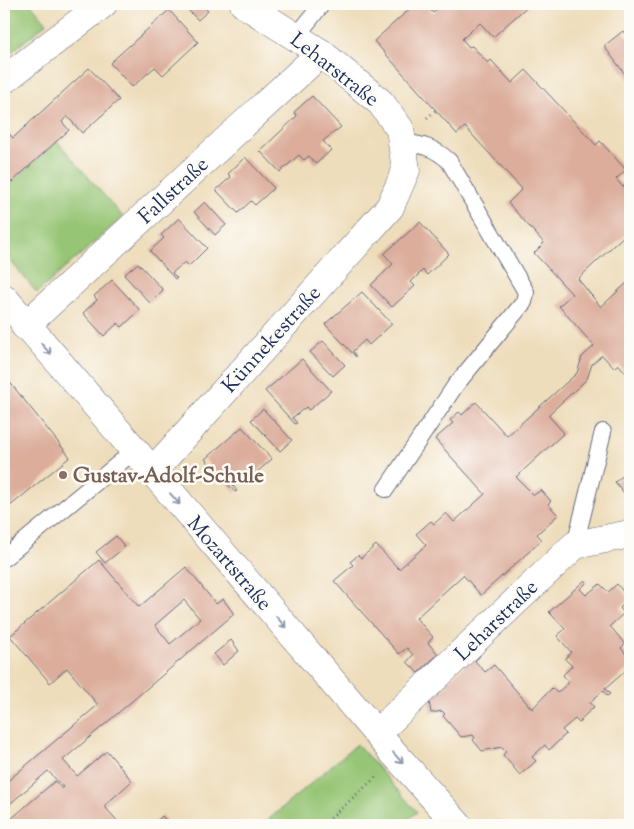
<svg xmlns="http://www.w3.org/2000/svg" width="634" height="829" viewBox="0 0 634 829" font-family="'Sorts Mill Goudy',serif">
	<style>
		.green { fill: #96c574; stroke: #587a69 }
		.building { fill: #dcad9b; fill-rule: evenodd }
		.lines { fill: none; stroke-linecap: round; stroke-linejoin: round }
		.service-casing { stroke: #656c7f; stroke-width: 18 }
		.minor-casing { stroke: #656c7f; stroke-width: 29 }
		.path { stroke: #656c7f; stroke-width: 3; stroke-dasharray: 1 4; stroke-linecap: butt }
		.service { stroke: #fff; stroke-width: 16 }
		.minor { stroke: #fff; stroke-width: 28 }
		.oneway { stroke: #8d97ae }
		.education-dot { fill: #8d6e63; stroke: #fdfcf7; stroke-width: 2 }
		.labels { text-anchor: middle; stroke-width: 5; stroke-linejoin: round; paint-order: stroke }
		.street-label { font-size: 21px; fill: #1b2f5e; stroke: #fdfcf7 }
		.education-label { font-size: 21px; font-weight: bold; fill: #785e54; stroke: #fdfcf7; text-anchor: start }
	</style>
	<rect width="100%" height="100%" fill="#fdfcf7"/>
	<filter id="ink" filterUnits="userSpaceOnUse"><feTurbulence type="fractalNoise" baseFrequency=".02" numOctaves="2"/><feDisplacementMap in="SourceGraphic" scale="10" xChannelSelector="R" yChannelSelector="G"/><feConvolveMatrix kernelMatrix="1 2 1 2 8 2 1 2 1" color-interpolation-filters="sRGB"/></filter>
	<filter id="wash" filterUnits="userSpaceOnUse"><feTurbulence type="fractalNoise" baseFrequency=".0096" numOctaves="4" result="noise"/><feDisplacementMap in="SourceGraphic" scale="20" xChannelSelector="R" yChannelSelector="G"/><feGaussianBlur stdDeviation="1.12" result="paint"/><feColorMatrix in="noise" values="0 0 0 0 0 0 0 0 0 0 0 0 0 0 0 0 0 1.4 0 .05"/><feComposite in="paint" operator="in"/></filter>
	<g filter="url(#wash)">
		<rect width="100%" height="100%" fill="#edb"/>
		<!-- green -->
		<g class="green">
			<path d="M 4,4 L 31,4 L 47,23 L 4,58 Z"/>
			<path d="M 57,141 L 123,217 L 37,293 L 4,253 L 4,183 L 8,178 L 12,182 Z"/>
			<path d="M 357,744 L 417,812 L 401,825 L 262,825 Z"/>
		</g>
		<g id="blocks">
			<!-- building -->
			<g class="building">
				<path d="M 182,4 L 201,4 L 208,11 L 198,20 Z"/>
				<path d="M 415,4 L 425,4 L 433,13 L 443,4 L 530,4 L 493,37 L 480,23 L 462,39 L 469,47 L 472,46 L 488,63 L 491,60 L 512,83 L 526,70 L 596,145 L 600,141 L 626,170 L 616,179 L 623,187 L 626,184 L 630,188 L 630,230 L 578,279 L 601,307 L 630,280 L 630,372 L 627,374 L 618,364 L 614,368 L 602,355 L 592,364 L 587,379 L 548,415 L 564,433 L 516,477 L 534,495 L 541,490 L 551,501 L 548,504 L 558,515 L 537,534 L 542,540 L 481,595 L 463,575 L 416,618 L 433,637 L 428,643 L 438,654 L 418,673 L 407,662 L 413,655 L 407,648 L 399,654 L 334,581 L 353,565 L 350,562 L 358,555 L 361,558 L 376,545 L 399,569 L 426,545 L 416,534 L 431,521 L 434,524 L 446,513 L 454,522 L 485,494 L 435,439 L 453,423 L 450,420 L 459,412 L 462,415 L 476,402 L 507,436 L 577,373 L 582,357 L 594,346 L 559,306 L 572,294 L 534,253 L 544,243 L 508,203 L 522,189 L 465,127 L 457,134 L 374,41 Z"/>
				<path d="M 169,10 L 198,42 L 163,75 L 155,67 L 132,87 L 110,63 Z"/>
				<path d="M 623,31 L 630,40 L 630,81 L 604,46 Z"/>
				<path d="M 89,68 L 119,100 L 82,133 L 67,116 L 62,122 L 69,130 L 12,182 L 8,178 L 4,183 L 4,132 L 5,130 L 13,138 Z"/>
				<path d="M 312,96 L 341,127 L 323,141 L 331,150 L 316,164 L 309,156 L 304,160 L 299,155 L 280,172 L 260,151 L 297,116 L 294,112 Z"/>
				<path d="M 245,157 L 274,188 L 255,205 L 251,201 L 238,213 L 216,190 L 231,177 L 228,174 Z"/>
				<path d="M 205,202 L 226,225 L 215,235 L 194,212 Z"/>
				<path d="M 179,218 L 207,248 L 189,266 L 185,262 L 172,273 L 177,278 L 175,279 L 150,251 L 164,238 L 161,235 Z"/>
				<path d="M 420,222 L 449,254 L 427,275 L 423,270 L 411,282 L 415,286 L 392,307 L 371,285 L 393,264 L 384,254 Z"/>
				<path d="M 138,263 L 163,290 L 150,303 L 124,275 Z"/>
				<path d="M 112,280 L 140,310 L 122,327 L 118,323 L 104,336 L 83,313 L 97,300 L 94,296 Z"/>
				<path d="M 362,292 L 392,324 L 369,345 L 365,340 L 353,351 L 356,357 L 325,324 Z"/>
				<path d="M 323,341 L 345,365 L 333,376 L 310,352 Z"/>
				<path d="M 302,359 L 331,391 L 309,410 L 306,407 L 292,418 L 297,423 L 295,424 L 265,391 Z"/>
				<path d="M 4,375 L 70,457 L 4,511 Z"/>
				<path d="M 263,409 L 292,440 L 280,451 L 251,420 Z"/>
				<path d="M 242,427 L 272,459 L 249,479 L 245,475 L 233,486 L 237,491 L 235,492 L 205,459 Z"/>
				<path d="M 630,470 L 630,500 L 615,482 Z"/>
				<path d="M 116,536 L 125,547 L 105,563 L 96,552 Z"/>
				<path d="M 99,560 L 139,607 L 186,567 L 216,604 L 223,599 L 234,614 L 63,760 L 77,776 L 107,751 L 132,781 L 104,806 L 121,825 L 4,825 L 55,781 L 62,789 L 63,787 L 48,771 L 4,809 L 4,784 L 98,705 L 67,668 L 50,683 L 10,636 ZM 184,600 L 200,619 L 170,644 L 155,625 Z"/>
				<path d="M 585,580 L 587,582 L 580,589 L 586,595 L 600,584 L 608,592 L 617,584 L 630,600 L 630,605 L 627,601 L 620,608 L 624,613 L 610,626 L 625,644 L 621,648 L 630,659 L 630,667 L 605,689 L 610,694 L 607,696 L 603,691 L 590,702 L 594,707 L 580,720 L 582,721 L 579,723 L 575,719 L 562,730 L 566,734 L 549,750 L 545,745 L 532,757 L 536,761 L 520,775 L 503,755 L 506,751 L 502,747 L 482,751 L 473,740 L 475,738 L 473,735 L 461,737 L 443,716 L 445,714 L 442,711 L 431,713 L 429,701 L 448,685 L 446,683 L 478,653 L 480,656 L 475,661 L 485,672 L 494,665 L 532,709 L 552,688 L 557,693 L 569,682 L 563,675 L 572,666 L 565,659 L 571,652 L 557,636 L 565,629 L 549,612 Z"/>
				<path d="M 231,640 L 239,651 L 223,665 L 214,654 Z"/>
				<path d="M 162,816 L 170,825 L 152,825 Z"/>
			</g>
		</g>
	</g>
	<g filter="url(#ink)">
		<use href="#blocks" fill-opacity="0" stroke="#656c7f" stroke-width="1"/>
		<g class="lines">
			<!-- service casing -->
			<g class="service-casing">
				<g id="service">
					<path d="M 296,37 L 322,4"/>
					<path d="M 386,489 L 455,386 L 524,302 L 526,292 L 449,161 C 434,147 422,145 402,142"/>
					<path d="M 575,545 L 603,432"/>
					<path d="M 4,558 L 134,451"/>
				</g>
			</g>
			<!-- minor casing -->
			<g class="minor-casing">
				<g id="minor">
					<path d="M 4,80 L 103,4"/>
					<path d="M 4,298 L 391,750 L 458,825"/>
					<path d="M 25,326 L 321,53"/>
					<path d="M 152,472 L 390,207 L 406,170 L 400,129 L 381,103 L 321,53 L 244,4"/>
					<path d="M 377,733 L 575,545 L 630,534"/>
				</g>
			</g>
			<!-- path -->
			<g class="path">
				<path d="M 427,118 L 436,110"/>
				<path d="M 608,823 L 610,825"/>
				<path d="M 323,825 L 377,776"/>
			</g>
			<!-- service -->
			<use href="#service" class="service"/>
			<!-- minor -->
			<use href="#minor" class="minor"/>
		</g>
		<!-- one-way arrows -->
		<defs><path id="oneway-shaft" d="M-6 0H5M1.5-3L5.5 0L1.5 3" fill="none" stroke-width="1.6" stroke-linecap="round" stroke-linejoin="round" transform="scale(1.25)"/></defs>
		<g class="oneway">
			<use href="#oneway-shaft" transform="translate(46 349) rotate(49)"/>
			<use href="#oneway-shaft" transform="translate(175 499) rotate(49)"/>
			<use href="#oneway-shaft" transform="translate(281 622) rotate(49)"/>
			<use href="#oneway-shaft" transform="translate(398 758) rotate(48)"/>
		</g>
	</g>
	<!-- markers -->
	<circle class="education-dot" cx="63" cy="475" r="5"/>
	<g class="labels">
		<!-- street labels -->
		<g class="street-label">
			<text transform="translate(335 69) rotate(38)" y="7">Leharstraße</text>
			<text transform="translate(173 190) rotate(-43)" y="7">Fallstraße</text>
			<text transform="translate(271 339) rotate(-48)" y="7">Künnekestraße</text>
			<text transform="translate(230 563) rotate(49)" y="7">Mozartstraße</text>
			<text transform="translate(496 620) rotate(-44)" y="7">Leharstraße</text>
		</g>
		<!-- education labels -->
		<g class="education-label">
			<text x="73" y="482">Gustav-Adolf-Schule</text>
		</g>
	</g>
	<!-- margin -->
	<rect width="634" height="829" fill="none" stroke="#fdfcf7" stroke-width="20"/>
</svg>
